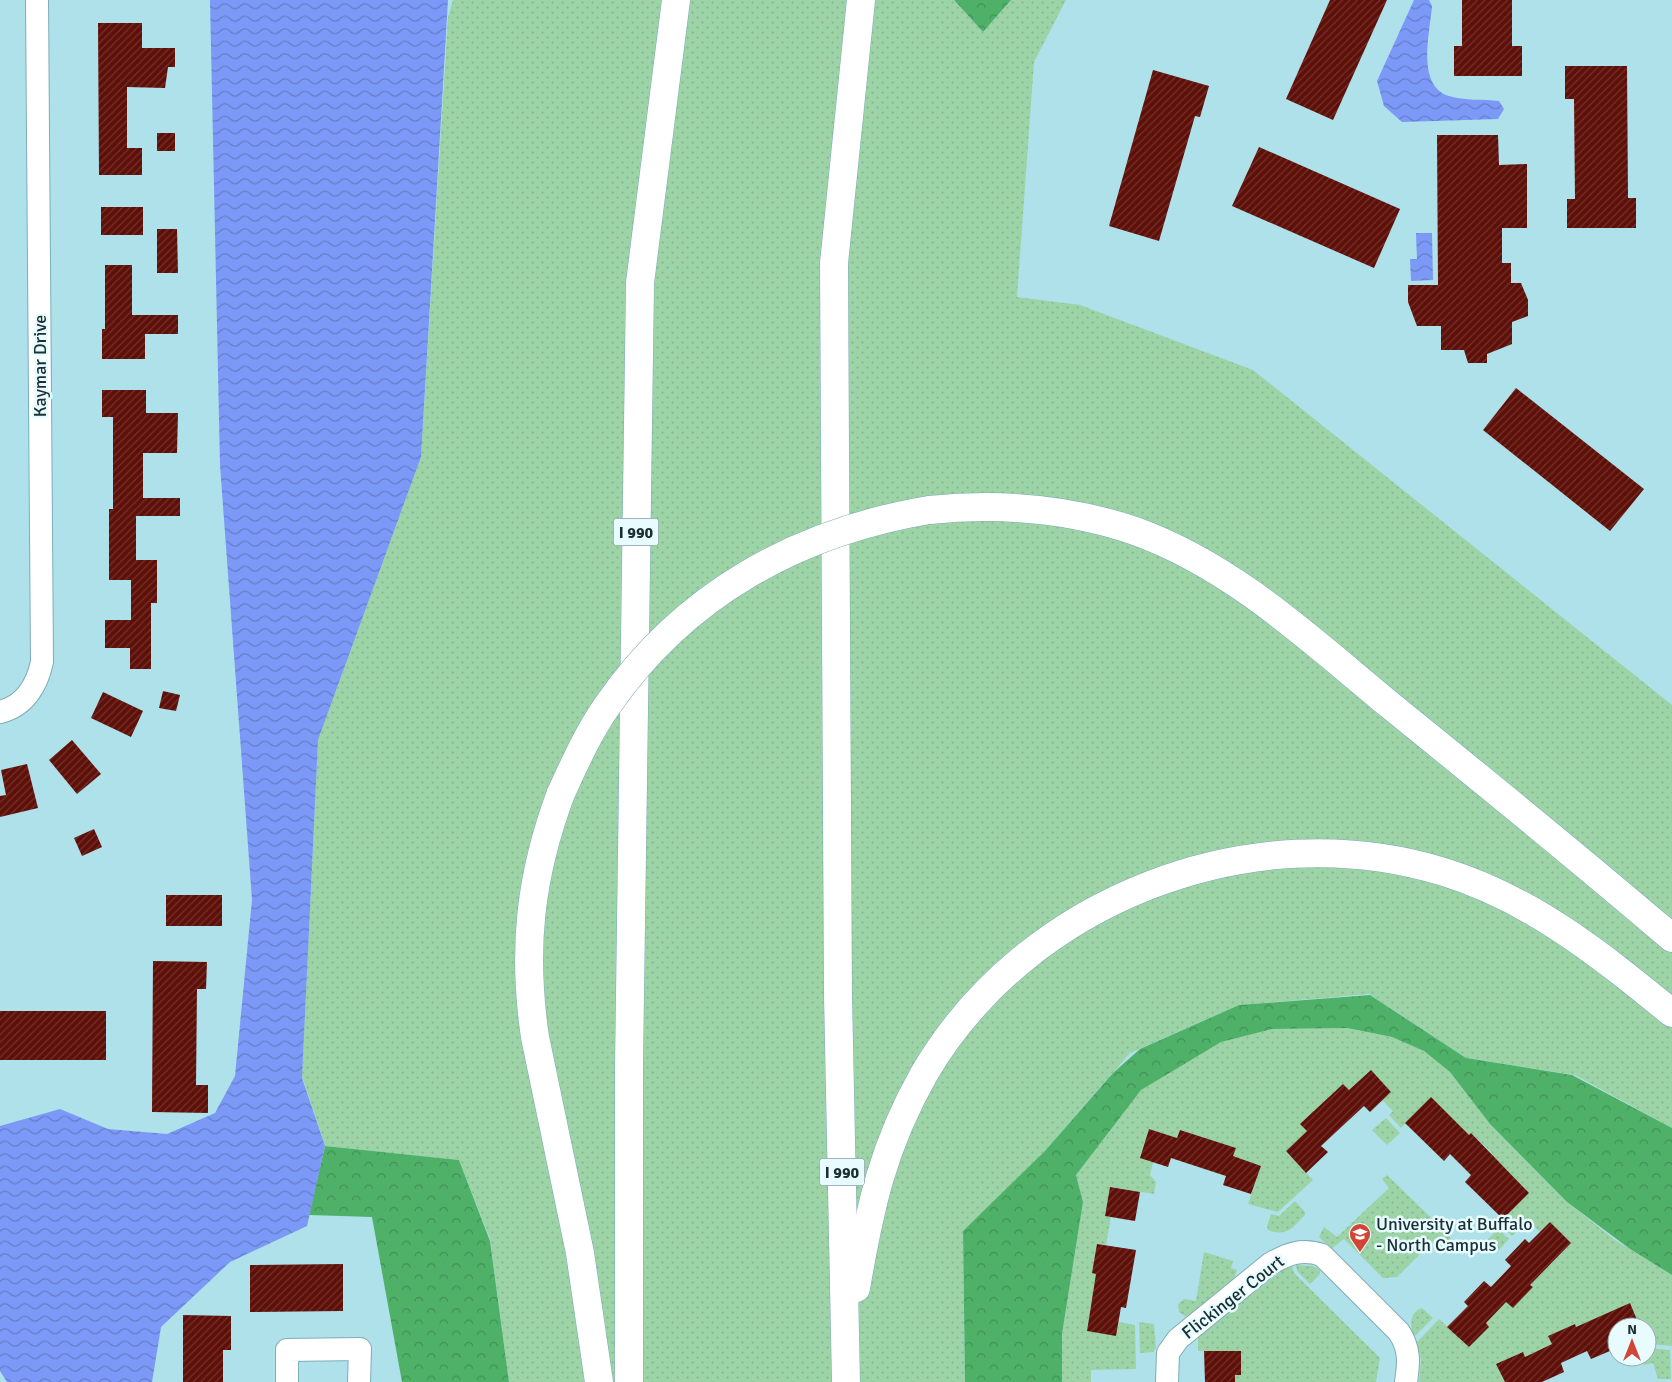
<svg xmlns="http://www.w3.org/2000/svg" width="1672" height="1382" viewBox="0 0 1672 1382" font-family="Signika,sans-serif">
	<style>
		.grass { fill: url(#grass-dots) }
		.forest { fill: url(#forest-crowns) }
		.water { fill: url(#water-waves) }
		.building { fill: url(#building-hatch) }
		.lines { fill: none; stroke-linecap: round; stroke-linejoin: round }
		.minor-casing { stroke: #7dadb6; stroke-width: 24 }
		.motorway-casing { stroke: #7dadb6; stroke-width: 29 }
		.minor { stroke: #fff; stroke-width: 22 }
		.motorway { stroke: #fff; stroke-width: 28 }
		.motorway-bridge-casing { stroke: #7dadb6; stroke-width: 29; stroke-linecap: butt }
		.motorway-bridge { stroke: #fff; stroke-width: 28 }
		.labels { text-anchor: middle; stroke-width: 5; stroke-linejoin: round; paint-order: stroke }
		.shield { fill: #e8fcff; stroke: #586c70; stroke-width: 1 }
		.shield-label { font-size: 16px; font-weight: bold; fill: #1b2f33 }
		.street-label { font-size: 18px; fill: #1b2f33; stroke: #e8fcff }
		.poi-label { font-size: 18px; fill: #1b2f33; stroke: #e8fcff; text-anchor: start }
	</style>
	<defs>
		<pattern id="grass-dots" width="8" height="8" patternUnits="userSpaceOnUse" patternTransform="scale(1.25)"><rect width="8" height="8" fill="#9dd4a7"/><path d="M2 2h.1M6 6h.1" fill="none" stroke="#87b690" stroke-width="1.8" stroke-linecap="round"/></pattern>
		<pattern id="forest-crowns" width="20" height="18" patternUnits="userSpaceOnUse" patternTransform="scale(1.25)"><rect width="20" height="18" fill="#4fb168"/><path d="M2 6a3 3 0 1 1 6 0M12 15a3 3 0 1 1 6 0" fill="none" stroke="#419056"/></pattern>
		<pattern id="water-waves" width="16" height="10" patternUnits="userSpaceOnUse" patternTransform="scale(1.25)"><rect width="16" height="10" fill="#7c99f7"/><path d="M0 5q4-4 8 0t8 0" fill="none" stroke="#657dc9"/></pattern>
		<pattern id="building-hatch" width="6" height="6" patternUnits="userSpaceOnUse" patternTransform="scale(1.25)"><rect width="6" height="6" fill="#5e0f08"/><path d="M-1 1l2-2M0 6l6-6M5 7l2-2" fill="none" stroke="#71332d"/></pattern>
	</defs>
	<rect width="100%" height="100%" fill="#aee1e9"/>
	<!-- grass -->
	<g class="grass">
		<path d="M 453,0 L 954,0 L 983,32 L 1011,0 L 1066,0 L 1034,62 L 1017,297 L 1080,305 L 1253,370 L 1672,705 L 1672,1128 L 1575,1075 L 1466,1058 L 1369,994 L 1239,1005 L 1130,1053 L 1035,1162 L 963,1231 L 965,1382 L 509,1382 L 490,1239 L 459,1160 L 325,1146 L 302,1076 L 318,740 L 421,457 L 448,17 Z"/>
		<path d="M 1346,1028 L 1392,1037 L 1424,1051 L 1450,1072 L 1491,1125 L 1567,1202 L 1615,1240 L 1672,1275 L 1672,1346 L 1647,1344 L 1647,1327 L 1640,1327 L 1630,1304 L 1579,1332 L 1575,1324 L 1548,1336 L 1552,1344 L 1525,1357 L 1523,1352 L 1497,1364 L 1505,1382 L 1419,1382 L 1421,1360 L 1417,1342 L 1439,1319 L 1469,1347 L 1489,1327 L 1486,1323 L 1506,1302 L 1513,1308 L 1533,1287 L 1527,1281 L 1551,1264 L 1571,1243 L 1550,1222 L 1540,1232 L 1532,1224 L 1526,1223 L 1512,1236 L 1499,1224 L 1529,1193 L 1486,1160 L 1492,1153 L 1471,1133 L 1465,1139 L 1430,1098 L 1401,1128 L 1389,1115 L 1393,1111 L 1382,1100 L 1391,1092 L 1370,1071 L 1349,1090 L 1343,1084 L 1301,1124 L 1307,1131 L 1286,1151 L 1313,1180 L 1278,1212 L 1248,1204 L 1261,1166 L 1233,1156 L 1235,1148 L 1180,1130 L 1177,1138 L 1149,1129 L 1140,1157 L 1153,1162 L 1150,1175 L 1156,1182 L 1154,1194 L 1111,1187 L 1105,1216 L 1111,1217 L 1106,1245 L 1097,1244 L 1101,1275 L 1091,1303 L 1087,1331 L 1116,1336 L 1119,1322 L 1135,1325 L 1136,1369 L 1091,1370 L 1091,1382 L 1062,1382 L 1062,1334 L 1083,1202 L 1076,1175 L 1139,1091 L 1177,1065 L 1221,1042 L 1268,1029 Z"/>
		<path d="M 1386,1118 L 1400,1133 L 1387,1145 L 1372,1130 Z"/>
		<path d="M 1387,1175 L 1449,1235 L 1452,1241 L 1446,1248 L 1435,1239 L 1397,1277 L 1383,1278 L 1344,1239 L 1331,1249 L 1319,1237 L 1324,1227 L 1337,1237 L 1389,1188 L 1382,1179 Z"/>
		<path d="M 1295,1201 L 1305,1212 L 1305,1215 C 1292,1228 1288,1237 1268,1230 L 1267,1226 L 1271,1214 L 1279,1216 Z"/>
		<path d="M 1498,1229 L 1509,1239 L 1497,1252 L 1487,1240 Z"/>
		<path d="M 1204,1252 L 1233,1261 L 1231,1268 L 1237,1270 L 1234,1280 L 1186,1317 L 1179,1312 L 1178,1304 L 1184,1299 L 1196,1301 Z"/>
		<path d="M 1296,1265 L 1313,1266 L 1320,1270 L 1320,1274 L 1310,1284 L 1297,1271 Z"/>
		<path d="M 1292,1266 L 1294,1273 L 1380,1358 L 1376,1382 L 1235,1382 L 1235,1375 L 1241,1374 L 1241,1351 L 1198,1351 L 1198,1336 L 1284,1269 Z"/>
		<path d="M 1422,1308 L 1433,1318 L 1414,1337 C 1409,1327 1410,1311 1422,1308 Z"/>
		<path d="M 1139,1322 L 1154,1324 L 1156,1348 L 1153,1352 L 1140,1353 Z"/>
		<path d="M 1647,1348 L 1670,1350 L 1671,1379 L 1658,1379 L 1653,1363 L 1644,1365 L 1640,1357 L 1647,1357 Z"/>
	</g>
	<!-- forest -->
	<g class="forest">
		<path d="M 954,0 L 1011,0 L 983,32 Z"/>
		<path d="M 1370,995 L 1466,1058 L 1572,1075 L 1672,1128 L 1672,1275 L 1630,1249 L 1567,1202 L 1490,1124 L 1450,1072 L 1424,1051 L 1392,1037 L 1347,1028 L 1272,1029 L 1221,1042 L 1141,1090 L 1076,1175 L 1083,1202 L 1062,1334 L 1062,1382 L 965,1382 L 963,1231 L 1044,1152 L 1113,1073 L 1140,1049 L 1239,1005 Z"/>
		<path d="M 325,1146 L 459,1160 L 490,1241 L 509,1382 L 402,1382 L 372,1217 L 309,1215 Z"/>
	</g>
	<!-- water -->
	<g class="water">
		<path d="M 210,0 L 448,0 L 421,457 L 318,740 L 302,1078 L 325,1146 L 307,1226 L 230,1262 L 161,1327 L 152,1382 L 7,1382 L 0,1371 L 0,1126 L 60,1109 L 108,1129 L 167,1134 L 215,1113 L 235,1076 L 252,900 L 220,465 Z"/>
		<path d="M 1414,0 L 1429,0 L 1432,6 C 1430,32 1416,86 1449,96 C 1464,101 1484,99 1499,101 L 1504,109 L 1498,119 L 1402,122 L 1384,106 L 1377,81 Z"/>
		<path d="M 1416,233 L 1432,233 L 1433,280 L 1411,281 L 1410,259 L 1417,259 Z"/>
	</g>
	<!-- building -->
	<g class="building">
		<path d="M 1330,0 L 1387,0 L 1333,120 L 1286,99 Z"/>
		<path d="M 1462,0 L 1512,0 L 1512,46 L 1522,46 L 1522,76 L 1454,76 L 1454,46 L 1462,46 Z"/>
		<path d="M 98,23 L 142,23 L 142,48 L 175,48 L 175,67 L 168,67 L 165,88 L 127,87 L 127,148 L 142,148 L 142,175 L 99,175 Z"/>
		<path d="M 1565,66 L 1627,66 L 1628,198 L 1636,198 L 1636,228 L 1567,228 L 1567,199 L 1575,199 L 1574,99 L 1565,99 Z"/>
		<path d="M 1153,70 L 1209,86 L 1200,117 L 1195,116 L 1159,241 L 1109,226 Z"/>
		<rect x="157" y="133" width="18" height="18"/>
		<path d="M 1437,135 L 1498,135 L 1499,165 L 1527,164 L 1527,228 L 1502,228 L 1502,263 L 1511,263 L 1511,283 L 1521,283 L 1528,300 L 1528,316 L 1512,322 L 1512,344 L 1487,354 L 1487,363 L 1468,363 L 1464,350 L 1441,350 L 1441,326 L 1417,326 L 1408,302 L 1408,285 L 1438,285 Z"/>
		<path d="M 1259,147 L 1400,209 L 1374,268 L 1232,206 Z"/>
		<rect x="101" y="207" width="42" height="28"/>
		<path d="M 157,229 L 177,229 L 178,273 L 157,273 Z"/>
		<path d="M 105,265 L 132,265 L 132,315 L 178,315 L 178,334 L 145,334 L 145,359 L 102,359 L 102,329 L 105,329 Z"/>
		<path d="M 1516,388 L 1644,489 L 1610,531 L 1483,430 Z"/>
		<path d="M 102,390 L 146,390 L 146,413 L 178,413 L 177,453 L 143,453 L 143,498 L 180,498 L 180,516 L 136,516 L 136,560 L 157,560 L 157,603 L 151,603 L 151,669 L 130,669 L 130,648 L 105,648 L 105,620 L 131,620 L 131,580 L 109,580 L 109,509 L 113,509 L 113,417 L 102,417 Z"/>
		<path d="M 163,691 L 180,695 L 176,711 L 159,708 Z"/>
		<path d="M 103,692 L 143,711 L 131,737 L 91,718 Z"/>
		<path d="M 72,740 L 101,774 L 77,794 L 49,760 Z"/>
		<path d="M 27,764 L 38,808 L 0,817 L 0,796 L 6,795 L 1,770 Z"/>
		<path d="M 94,829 L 102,847 L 82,856 L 74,838 Z"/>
		<rect x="166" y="895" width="56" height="31"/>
		<path d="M 153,961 L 207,962 L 206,989 L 197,989 L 196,1085 L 208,1085 L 208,1113 L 152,1112 Z"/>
		<rect x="0" y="1011" width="106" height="49"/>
		<path d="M 1371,1070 L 1391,1092 L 1370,1112 L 1364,1106 L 1321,1146 L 1328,1152 L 1306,1173 L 1286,1151 L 1307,1131 L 1300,1124 L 1343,1084 L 1349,1090 Z"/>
		<path d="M 1431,1097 L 1469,1135 L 1471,1133 L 1529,1193 L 1503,1219 L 1465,1182 L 1471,1175 L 1450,1154 L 1444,1161 L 1405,1123 Z"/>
		<path d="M 1149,1129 L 1177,1138 L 1180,1130 L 1236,1148 L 1233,1156 L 1261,1166 L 1251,1194 L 1223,1185 L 1226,1176 L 1171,1158 L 1168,1167 L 1140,1158 Z"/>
		<path d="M 1110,1187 L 1140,1192 L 1135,1221 L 1105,1216 Z"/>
		<path d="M 1550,1222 L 1571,1243 L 1530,1285 L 1533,1287 L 1513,1308 L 1506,1302 L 1486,1323 L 1489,1327 L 1469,1347 L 1447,1327 L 1468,1306 L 1464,1302 L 1484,1281 L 1491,1287 L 1511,1266 L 1505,1260 L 1525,1239 L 1529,1243 Z"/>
		<path d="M 1097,1244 L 1136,1250 L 1126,1308 L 1121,1307 L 1116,1336 L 1087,1331 L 1096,1274 L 1092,1273 Z"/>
		<path d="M 343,1264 L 343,1311 L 250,1312 L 250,1265 Z"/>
		<path d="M 1630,1303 L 1640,1327 L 1617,1327 L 1617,1348 L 1591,1359 L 1587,1351 L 1561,1363 L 1564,1372 L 1542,1382 L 1505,1382 L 1496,1364 L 1523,1352 L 1525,1357 L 1552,1344 L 1548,1336 L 1575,1324 L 1576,1327 Z"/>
		<path d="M 183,1315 L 231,1316 L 231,1350 L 223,1350 L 223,1382 L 183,1382 Z"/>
		<path d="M 1204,1351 L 1241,1351 L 1241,1375 L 1235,1375 L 1235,1382 L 1205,1382 Z"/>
	</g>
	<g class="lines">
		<!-- minor casing -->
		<g class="minor-casing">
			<g id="minor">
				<path d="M 0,712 C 25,706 37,685 42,662 L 37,0"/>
				<path d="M 287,1382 L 287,1350 L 360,1349 L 359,1382"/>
				<path d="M 1167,1382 L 1168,1353 L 1178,1339 L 1270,1264 C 1287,1254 1302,1248 1322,1255 L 1399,1332 C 1410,1349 1409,1362 1406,1382"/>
			</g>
		</g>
		<!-- motorway casing -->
		<g class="motorway-casing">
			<g id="motorway">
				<path d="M 929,510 C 999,503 1068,508 1135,531 C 1233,566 1312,641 1391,706 C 1485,782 1580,859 1672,938"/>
				<path d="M 561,793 C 530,876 522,949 535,1037 L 580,1253 L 599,1382"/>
				<path d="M 856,1288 C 870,1207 883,1146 924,1074 C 1025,900 1251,812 1444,872 C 1532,899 1602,956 1672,1013"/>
				<path d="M 629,1382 L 629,1066 L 640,283 L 676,0"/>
				<path d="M 846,1382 L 838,995 L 834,263 L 861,0"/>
			</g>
		</g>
		<!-- minor -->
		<use href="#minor" class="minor"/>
		<!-- motorway -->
		<use href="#motorway" class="motorway"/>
		<!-- motorway-bridge casing -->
		<g class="motorway-bridge-casing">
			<path id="motorway-bridge" d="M 561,793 C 575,763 588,733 607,706 C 684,594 798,532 929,510"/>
		</g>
		<!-- motorway-bridge -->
		<use href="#motorway-bridge" class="motorway-bridge"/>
	</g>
	<!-- icons -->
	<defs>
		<g id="university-pin" transform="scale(1.125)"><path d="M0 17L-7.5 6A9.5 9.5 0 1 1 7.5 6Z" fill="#d24535" stroke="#e8fcff"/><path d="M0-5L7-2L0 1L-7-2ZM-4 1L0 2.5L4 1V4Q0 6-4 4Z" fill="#fff"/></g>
	</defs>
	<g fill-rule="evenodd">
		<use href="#university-pin" x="1360" y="1234"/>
	</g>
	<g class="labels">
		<!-- shield labels -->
		<g class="shield">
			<rect x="613.5" y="518.5" width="45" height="27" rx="4"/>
			<rect x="819.5" y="1158.5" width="45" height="27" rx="4"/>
		</g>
		<g class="shield-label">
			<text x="636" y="538">I 990</text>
			<text x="842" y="1178">I 990</text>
		</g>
		<!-- street labels -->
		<g class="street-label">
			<text transform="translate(40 366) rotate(-90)" y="6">Kaymar Drive</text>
			<text transform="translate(1233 1297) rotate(-38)" y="6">Flickinger Court</text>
		</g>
		<!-- poi labels -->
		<g class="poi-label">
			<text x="1376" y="1230">University at Buffalo<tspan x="1376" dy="21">- North Campus</tspan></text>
		</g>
	</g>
	<!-- north arrow -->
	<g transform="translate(1632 1342)"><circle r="24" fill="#e8fcff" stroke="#96aaad"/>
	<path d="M0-4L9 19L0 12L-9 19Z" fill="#d24535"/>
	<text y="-8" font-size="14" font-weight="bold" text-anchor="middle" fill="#1b2f33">N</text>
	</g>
</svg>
